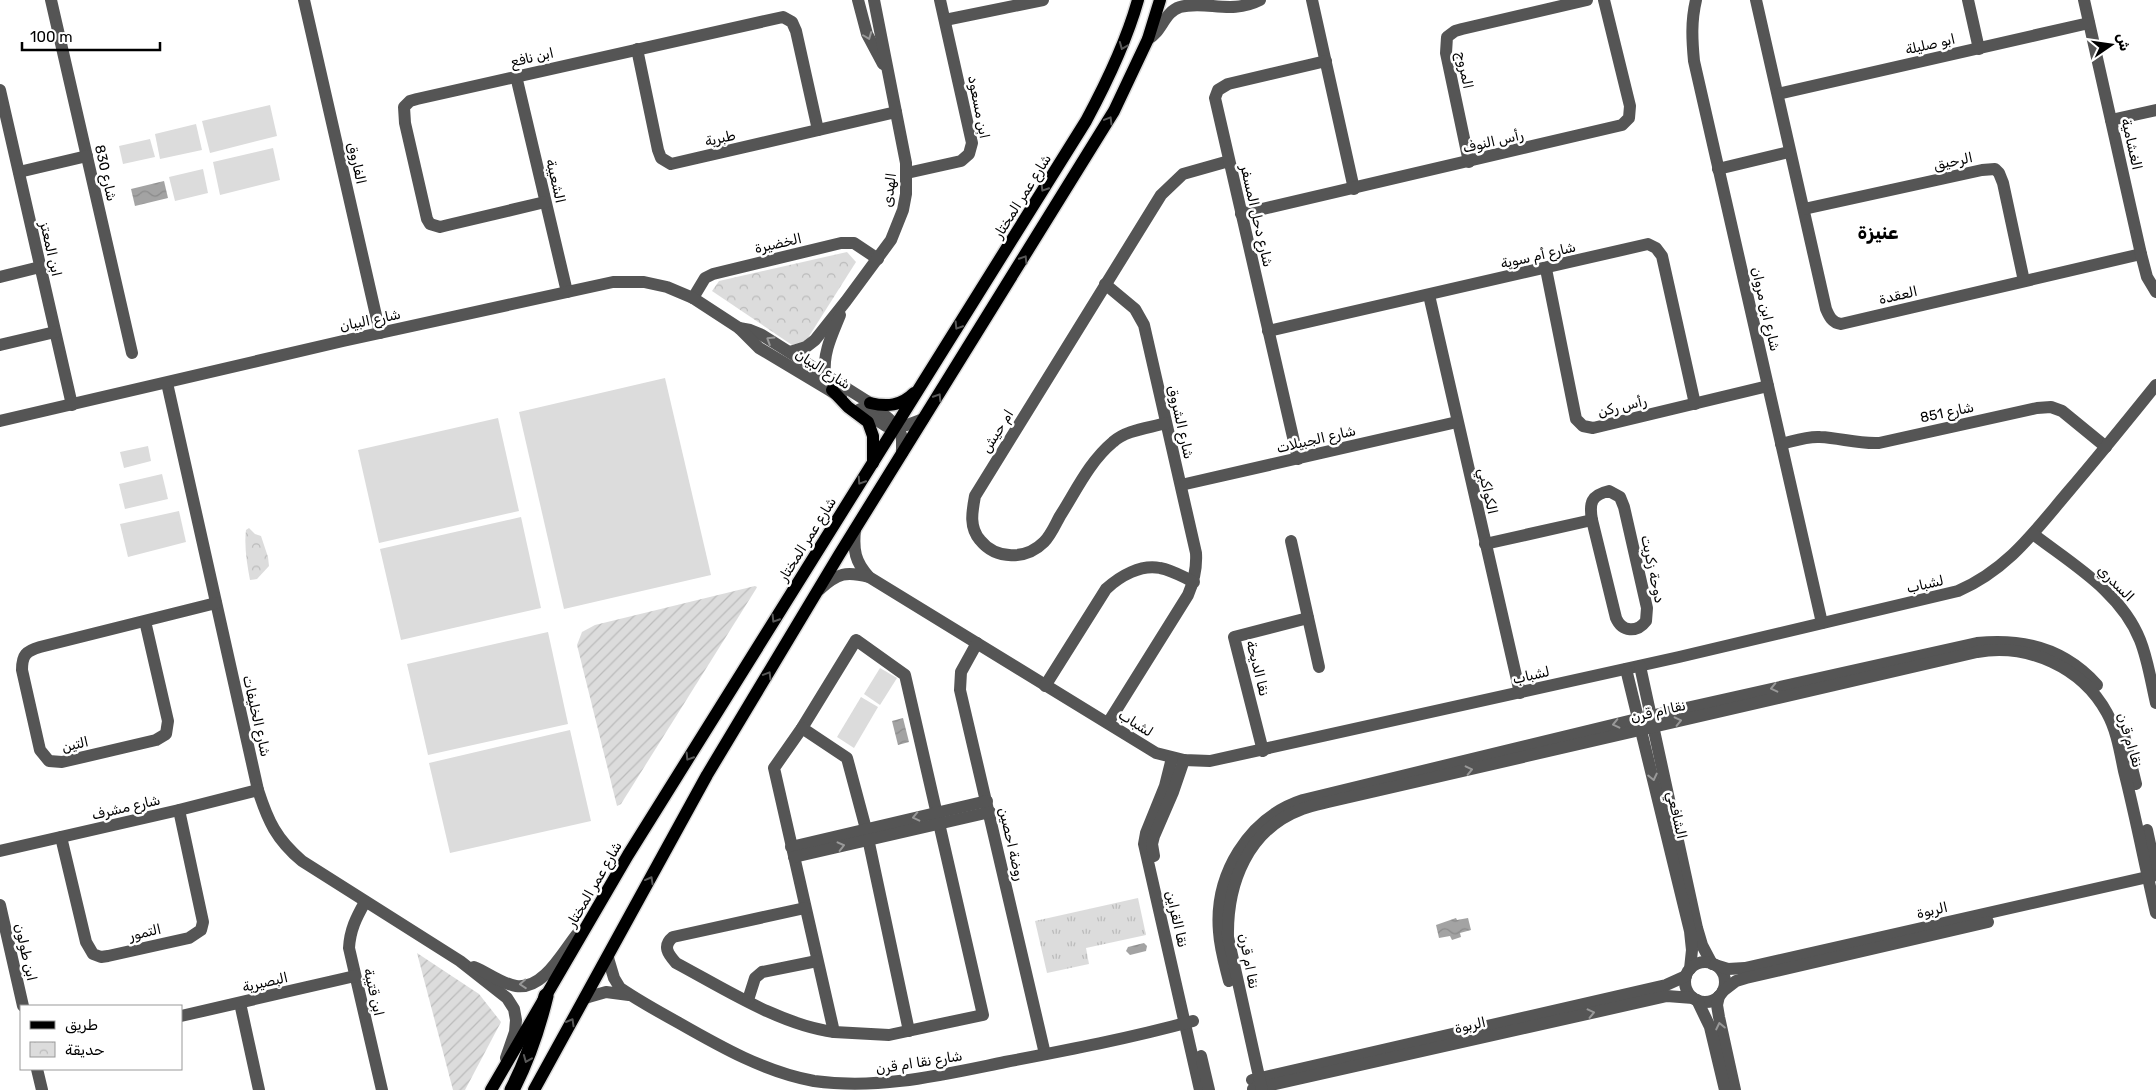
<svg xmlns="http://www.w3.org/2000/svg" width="2156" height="1090" viewBox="0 0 2156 1090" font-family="Rubik,'Noto Naskh Arabic',sans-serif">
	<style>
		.grass { fill: url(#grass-tufts) }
		.park { fill: url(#park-crowns) }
		.garden { fill: url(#garden-furrows) }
		.pitch { fill: #dcdcdc }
		.water { fill: url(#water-waves) }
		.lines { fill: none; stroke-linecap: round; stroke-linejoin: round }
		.major-casing { stroke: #dbdbdb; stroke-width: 15 }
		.highway-casing { stroke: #dbdbdb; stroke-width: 18 }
		.minor { stroke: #555; stroke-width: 12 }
		.major { stroke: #000; stroke-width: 12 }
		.highway { stroke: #000; stroke-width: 15 }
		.oneway { stroke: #999 }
		.oneway2 { stroke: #595959 }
		.labels { text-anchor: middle; stroke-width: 5; stroke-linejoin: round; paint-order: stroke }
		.street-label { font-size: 14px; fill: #000; stroke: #fff }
		.district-label { font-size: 19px; font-weight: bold; fill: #000; stroke: #fff }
	</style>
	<defs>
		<pattern id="grass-tufts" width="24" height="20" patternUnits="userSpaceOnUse" patternTransform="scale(1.25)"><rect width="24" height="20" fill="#dcdcdc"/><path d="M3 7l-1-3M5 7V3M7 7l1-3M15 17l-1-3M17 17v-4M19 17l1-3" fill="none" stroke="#bbb"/></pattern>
		<pattern id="park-crowns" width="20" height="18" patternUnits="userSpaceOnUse" patternTransform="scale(1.25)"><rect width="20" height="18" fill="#dcdcdc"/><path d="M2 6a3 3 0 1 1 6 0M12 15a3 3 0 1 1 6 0" fill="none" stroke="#bbb"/></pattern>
		<pattern id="garden-furrows" width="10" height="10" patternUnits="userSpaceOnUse" patternTransform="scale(1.25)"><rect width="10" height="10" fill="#dcdcdc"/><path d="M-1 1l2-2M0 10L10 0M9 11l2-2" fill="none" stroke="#bbb"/></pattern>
		<pattern id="water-waves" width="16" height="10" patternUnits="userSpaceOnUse" patternTransform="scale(1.25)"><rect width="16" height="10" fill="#a3a3a3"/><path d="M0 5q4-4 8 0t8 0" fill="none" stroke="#8b8b8b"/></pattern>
	</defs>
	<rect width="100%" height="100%" fill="#fff"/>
	<!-- grass -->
	<path class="grass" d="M 1138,898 L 1146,935 L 1086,948 L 1089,964 L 1047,973 L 1035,921 Z"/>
	<!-- park -->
	<g class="park">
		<path d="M 847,252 L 856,262 L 806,341 L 792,345 L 712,291 L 719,281 Z"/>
		<path d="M 249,528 L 255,534 L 261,536 L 268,557 L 269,566 L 257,579 L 250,580 C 247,564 244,546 246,530 Z"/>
	</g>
	<!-- garden -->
	<g class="garden">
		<path d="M 755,586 L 757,587 L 756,589 L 621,804 L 617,806 L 577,645 L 582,632 L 595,625 Z"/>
		<path d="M 417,953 L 479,994 L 501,1022 L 465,1090 L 453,1090 Z"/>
	</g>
	<!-- pitch -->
	<g class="pitch">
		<path d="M 270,105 L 277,136 L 210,153 L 202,121 Z"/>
		<path d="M 196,124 L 202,150 L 160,159 L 155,134 Z"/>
		<path d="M 150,139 L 155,157 L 123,164 L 119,146 Z"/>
		<path d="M 273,148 L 280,180 L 220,195 L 213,162 Z"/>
		<path d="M 203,169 L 208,193 L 175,201 L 169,177 Z"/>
		<path d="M 665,378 L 711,575 L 564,609 L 519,412 Z"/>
		<path d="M 498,418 L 519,511 L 379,543 L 358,450 Z"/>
		<path d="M 148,446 L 151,461 L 124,468 L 120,452 Z"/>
		<path d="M 162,474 L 168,499 L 125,509 L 119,484 Z"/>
		<path d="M 179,511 L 186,542 L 128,557 L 120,524 Z"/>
		<path d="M 521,517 L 541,608 L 401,640 L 380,549 Z"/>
		<path d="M 548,632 L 568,724 L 428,755 L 407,664 Z"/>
		<path d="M 880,668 L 897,678 L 880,705 L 864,694 Z"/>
		<path d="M 861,697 L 878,707 L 854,748 L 837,737 Z"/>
		<path d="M 570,730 L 591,821 L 450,853 L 429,763 Z"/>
	</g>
	<!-- water -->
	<g class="water">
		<path d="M 164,181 L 168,198 L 135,206 L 131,189 Z"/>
		<path d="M 903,718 L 909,742 L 898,745 L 892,721 Z"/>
		<path d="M 1456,918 L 1457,920 L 1468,918 L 1471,930 L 1460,933 L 1461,937 L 1452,940 L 1450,936 L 1439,938 L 1436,925 Z"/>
		<path d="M 1144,943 L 1147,946 L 1146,951 L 1130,955 L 1126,951 L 1128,947 Z"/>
	</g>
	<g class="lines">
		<!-- major casing -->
		<g class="major-casing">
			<g id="major">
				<path d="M 832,390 L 848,407 L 868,422 L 873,436 L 873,463"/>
				<path d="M 870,403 C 887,407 901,406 914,393"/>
				<path d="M 491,1090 L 628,855 L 1086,121 C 1107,82 1126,43 1138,0"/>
				<path d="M 534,1090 L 707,775 L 839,555 L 1114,111 L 1148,39 L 1160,0"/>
			</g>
		</g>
		<!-- highway casing -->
		<g class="highway-casing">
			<path id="highway" d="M 512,1090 C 528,1059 538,1029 546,996"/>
		</g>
		<!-- minor -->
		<g class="minor">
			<path d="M 51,0 L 132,353"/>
			<path d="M 304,0 L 380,333"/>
			<path d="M 858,0 L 867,34 L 883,64"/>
			<path d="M 1312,0 L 1354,189"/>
			<path d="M 1696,0 C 1691,21 1692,40 1694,61 L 1822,623"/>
			<path d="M 1756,0 L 1826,309 C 1829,316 1832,323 1841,324 L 2141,254"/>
			<path d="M 1968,0 L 1979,49"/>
			<path d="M 2084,0 L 2141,254 L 2147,277 L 2156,292"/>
			<path d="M 945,20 L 1043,0"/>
			<path d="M 1148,39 C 1162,32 1164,12 1180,7 C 1206,0 1231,15 1260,0"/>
			<path d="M 637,49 L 658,150 L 661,158 L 671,164 L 896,112"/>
			<path d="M 516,76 L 567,292"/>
			<path d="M 0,90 L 72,405"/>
			<path d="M 1778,94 L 2089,23"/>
			<path d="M 2111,120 L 2156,110"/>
			<path d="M 1469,162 L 1446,53 L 1447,37 L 1455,31 L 1462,29 L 1587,0"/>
			<path d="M 1718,169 L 1789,152"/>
			<path d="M 19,172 L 87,156"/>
			<path d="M 907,173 L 961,161 L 969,154 L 972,143 L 940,0"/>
			<path d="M 545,202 L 448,225 L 440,227 L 430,224 L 427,219 L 405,123 L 404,107 L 410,101 L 417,99 L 783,17 L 792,22 L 796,31 L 818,130"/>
			<path d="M 1804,209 L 1982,170 L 1995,169 L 1999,173 L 2003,183 L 2024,281"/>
			<path d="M 1241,214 L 1622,125 L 1629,118 L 1630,106 L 1604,0"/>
			<path d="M 1546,269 L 1576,419 L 1583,426 L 1593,428 L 1768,386"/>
			<path d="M 0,277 L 40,267"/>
			<path d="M 1105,284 L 1135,309 L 1144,325 L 1196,553 C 1197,569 1194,581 1188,595 L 1108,723"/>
			<path d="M 1429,295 L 1520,693"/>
			<path d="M 693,298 L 705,278 L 713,274 L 841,243 L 854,243 L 878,259"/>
			<path d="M 739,328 L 750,330 L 762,335 L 870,403 L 888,418 L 899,429 L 902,438 L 902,453"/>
			<path d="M 1268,331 L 1648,244 L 1656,248 L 1662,256 L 1695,404"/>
			<path d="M 0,345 L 55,332"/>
			<path d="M 790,352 L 806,347 L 815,340 L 846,301 L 891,240 L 903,210 L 906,194 L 906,163 L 874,0"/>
			<path d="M 825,374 C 823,352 832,335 840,315"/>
			<path d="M 167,383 L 258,790 C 268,821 276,839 302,861 L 460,961 L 507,998 L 514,1009 L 516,1020 L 515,1032 L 506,1058"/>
			<path d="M 860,409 L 886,426 L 907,425 L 923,419"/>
			<path d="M 0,421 L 343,341 L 613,282 L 644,282 L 667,287 L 693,298 L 739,328 L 759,348 L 841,397"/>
			<path d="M 1166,423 C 1149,428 1126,430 1113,442 C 1089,462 1076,491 1060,516 C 1055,525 1051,535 1044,542 C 1026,560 996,560 980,540 C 969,527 972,512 975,496 L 1161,195 L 1183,174 L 1229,161"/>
			<path d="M 1781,444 C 1794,441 1807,436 1820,437 C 1841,438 1857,444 1879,443 L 2037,408 L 2051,407 L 2062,411 L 2106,447"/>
			<path d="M 1298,459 L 1215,98 L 1218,90 L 1228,84 L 1326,61"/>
			<path d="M 1181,485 L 1457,422"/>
			<path d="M 1609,491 L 1620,497 L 1624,507 L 1647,608 L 1646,621 C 1637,633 1622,632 1616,618 L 1592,520 C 1589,503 1591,495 1609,491 Z"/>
			<path d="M 855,530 C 853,550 855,562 869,577 L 1156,753 L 1184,760 L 1210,761 L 1679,657 L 1958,591 C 2008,569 2034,532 2068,492 C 2098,457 2127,421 2156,385"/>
			<path d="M 2033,534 C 2072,564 2121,592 2140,640 C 2148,660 2151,682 2156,703"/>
			<path d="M 1291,541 L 1319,667"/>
			<path d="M 1485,544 L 1592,520"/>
			<path d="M 820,589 C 838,573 846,571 869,577"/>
			<path d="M 145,621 L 168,721 L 166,734 L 156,740 L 62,762 L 49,761 L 40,750 L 22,670 C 22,655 26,651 40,647 L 216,603"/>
			<path d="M 856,640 L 905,675 L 983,1015 L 889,1035 L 834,1032 L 774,768 L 802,728 Z"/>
			<path d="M 977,643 L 961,672 L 960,690 L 1045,1054"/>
			<path d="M 1640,666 L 1697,928 L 1702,945 L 1712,964"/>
			<path d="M 1626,669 L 1690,931 L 1692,950 L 1690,969"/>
			<path d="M 1045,686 L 1106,589 C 1120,576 1141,564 1160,568 C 1172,570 1183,577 1194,582"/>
			<path d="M 802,728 L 847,758 L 866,829 L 909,1031"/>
			<path d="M 2124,735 L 2136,784"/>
			<path d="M 1263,751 L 1234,637 L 1308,618"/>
			<path d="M 1172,758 L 1165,786 L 1146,833 L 1144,844 L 1200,1090"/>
			<path d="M 2147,830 L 2156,872"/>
			<path d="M 61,837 L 86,942 L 93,954 L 101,957 L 108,956 L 189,938 L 201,930 L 203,922 L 179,810"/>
			<path d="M 791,847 L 987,801"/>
			<path d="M 0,851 L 179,810 L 258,790"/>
			<path d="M 1154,856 L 1152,844 L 1154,836 L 1173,792 L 1184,760"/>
			<path d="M 794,857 L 990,812"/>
			<path d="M 365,902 C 356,918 350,930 349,948 L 382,1090"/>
			<path d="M 0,905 L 23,1006"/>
			<path d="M 805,908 L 673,937 C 662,946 668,954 676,963 C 723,988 780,1025 834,1032"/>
			<path d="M 608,958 L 614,978 L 620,988 C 639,1001 659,1012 679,1023 C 721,1047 765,1072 814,1081 C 879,1090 941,1075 1005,1062 C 1068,1050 1131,1038 1193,1021"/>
			<circle cx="1705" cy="982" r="20"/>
			<path d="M 1715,965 L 1728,969 L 1745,968 L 2156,875"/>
			<path d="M 474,967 C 487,972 502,984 516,986 C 544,990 563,951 578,933"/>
			<path d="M 1229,981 C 1225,965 1220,949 1219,932 C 1214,875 1248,818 1303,800 L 1637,719 L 1977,643 C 2024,638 2065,649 2097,685"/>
			<path d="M 1723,991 L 1736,981 L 1746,978 L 1988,922"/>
			<path d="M 1719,996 L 1717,1005 L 1719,1017 L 1735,1090"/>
			<path d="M 585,998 L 606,992 L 629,995"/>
			<path d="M 748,1000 L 755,978 L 762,972 L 817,961"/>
			<path d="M 1697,1000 L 1710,1027 L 1725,1090"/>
			<path d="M 240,1003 L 259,1090"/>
			<path d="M 181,1016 L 355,976"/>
			<path d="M 1201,1056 L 1209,1090"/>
			<path d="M 37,1069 L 42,1090"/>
			<path d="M 1252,1080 L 1666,985 L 1686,976"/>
			<path d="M 1253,1089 L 1667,996 L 1693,998"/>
			<path d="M 1262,1090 L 1228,937 C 1227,883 1248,829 1302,809 C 1311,806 1320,804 1328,802 L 1977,652 C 2028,643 2082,667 2107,713 C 2117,731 2120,752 2124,771 C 2136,818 2145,866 2156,913"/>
		</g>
		<!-- major -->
		<use href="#major" class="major"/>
		<!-- highway -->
		<use href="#highway" class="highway"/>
	</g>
	<!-- one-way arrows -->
	<defs><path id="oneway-chevron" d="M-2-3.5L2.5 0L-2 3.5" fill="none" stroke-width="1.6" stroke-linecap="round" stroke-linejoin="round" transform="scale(1.25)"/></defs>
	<g class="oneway">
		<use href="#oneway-chevron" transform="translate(868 36) rotate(69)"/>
		<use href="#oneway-chevron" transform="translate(770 340) rotate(-148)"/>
		<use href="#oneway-chevron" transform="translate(1774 688) rotate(167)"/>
		<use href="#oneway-chevron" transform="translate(1678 721) rotate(-13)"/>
		<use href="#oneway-chevron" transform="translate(1616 724) rotate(167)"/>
		<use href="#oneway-chevron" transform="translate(1469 770) rotate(-13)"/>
		<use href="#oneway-chevron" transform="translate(1653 777) rotate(77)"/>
		<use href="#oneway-chevron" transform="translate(916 817) rotate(167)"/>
		<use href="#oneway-chevron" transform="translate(841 846) rotate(-14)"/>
		<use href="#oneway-chevron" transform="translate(523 984) rotate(176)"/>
		<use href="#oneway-chevron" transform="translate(1591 1013) rotate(-13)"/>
		<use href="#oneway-chevron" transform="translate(1720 1026) rotate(-102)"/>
	</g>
	<g class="oneway2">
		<use href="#oneway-chevron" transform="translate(1123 46) rotate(112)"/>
		<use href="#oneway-chevron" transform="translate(1109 120) rotate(-59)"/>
		<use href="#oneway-chevron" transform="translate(1044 188) rotate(122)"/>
		<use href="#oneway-chevron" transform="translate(1024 259) rotate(-58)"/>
		<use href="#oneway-chevron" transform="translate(958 326) rotate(122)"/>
		<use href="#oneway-chevron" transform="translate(938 397) rotate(-58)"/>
		<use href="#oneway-chevron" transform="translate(861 481) rotate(123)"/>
		<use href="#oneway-chevron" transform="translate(775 619) rotate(122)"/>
		<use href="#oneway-chevron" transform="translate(768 675) rotate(-59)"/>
		<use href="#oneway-chevron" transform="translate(689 757) rotate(122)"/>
		<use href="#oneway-chevron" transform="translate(650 880) rotate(-61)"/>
		<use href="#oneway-chevron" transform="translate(571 1022) rotate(-60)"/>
		<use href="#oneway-chevron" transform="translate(527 1059) rotate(112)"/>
	</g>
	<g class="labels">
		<!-- street labels -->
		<g class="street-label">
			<text transform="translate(1930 44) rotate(-13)" y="5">ابو صليلة</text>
			<text transform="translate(532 57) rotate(-13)" y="5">ابن نافع</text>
			<text transform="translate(1465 70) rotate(79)" y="5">المروج</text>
			<text transform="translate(979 107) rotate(79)" y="5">ابن مسعود</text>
			<text transform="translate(720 138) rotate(-13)" y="5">طبرية</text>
			<text transform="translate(1493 141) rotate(-13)" y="5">رأس النوف</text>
			<text transform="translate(2132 144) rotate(77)" y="5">الغشامية</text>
			<text transform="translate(1953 161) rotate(-12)" y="5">الرحيق</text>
			<text transform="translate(357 163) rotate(77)" y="5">الفاروق</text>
			<text transform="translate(106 173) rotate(77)" y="5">شارع 830</text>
			<text transform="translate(556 181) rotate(77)" y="5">الشعيبة</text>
			<text transform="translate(889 190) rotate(-83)" y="5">الهدى</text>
			<text transform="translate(1022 196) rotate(-58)" y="5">شارع عمر المختار</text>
			<text transform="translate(1257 216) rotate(77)" y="5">شارع دحل المسفر</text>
			<text transform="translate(778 243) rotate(-13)" y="5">الخضيرة</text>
			<text transform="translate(51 249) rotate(77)" y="5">ابن المعتز</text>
			<text transform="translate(1538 255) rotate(-13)" y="5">شارع أم سوية</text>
			<text transform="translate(1898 295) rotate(-13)" y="5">العقدة</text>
			<text transform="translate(1766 309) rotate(77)" y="5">شارع ابن مروان</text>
			<text transform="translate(370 320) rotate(-12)" y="5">شارع البيان</text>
			<text transform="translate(823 369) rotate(32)" y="5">شارع البيان</text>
			<text transform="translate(1622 406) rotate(-14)" y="5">رأس ركن</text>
			<text transform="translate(1947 412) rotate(-12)" y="5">شارع 851</text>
			<text transform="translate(1181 422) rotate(77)" y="5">شارع الشروق</text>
			<text transform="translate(997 431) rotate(-58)" y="5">ام حيش</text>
			<text transform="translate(1316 439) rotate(-13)" y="5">شارع الجبيلات</text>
			<text transform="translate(1488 491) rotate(77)" y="5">الكواكبي</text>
			<text transform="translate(807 539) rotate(-58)" y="5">شارع عمر المختار</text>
			<text transform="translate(1653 569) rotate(78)" y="5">دوحة زكريت</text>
			<text transform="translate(2116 583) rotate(45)" y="5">السدري</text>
			<text transform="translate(1925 584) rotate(-13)" y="5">لشباب</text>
			<text transform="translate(1258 668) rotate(76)" y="5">نقا الديحة</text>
			<text transform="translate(1531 675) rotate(-13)" y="5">لشباب</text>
			<text transform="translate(1658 711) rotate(-13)" y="5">نقا ام قرن</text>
			<text transform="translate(257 716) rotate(77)" y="5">شارع الخليفات</text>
			<text transform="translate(1136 723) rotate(32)" y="5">لشباب</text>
			<text transform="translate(2130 740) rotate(73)" y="5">نقا ام قرن</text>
			<text transform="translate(75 744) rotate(-13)" y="5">التين</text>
			<text transform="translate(126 807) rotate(-13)" y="5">شارع مشرف</text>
			<text transform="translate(1677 815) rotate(77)" y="5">الشافعي</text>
			<text transform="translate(1012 844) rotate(77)" y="5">روضة احصين</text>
			<text transform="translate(594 884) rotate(-60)" y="5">شارع عمر المختار</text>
			<text transform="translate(1932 910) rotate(-13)" y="5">الربوة</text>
			<text transform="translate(1177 919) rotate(77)" y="5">نقا القراين</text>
			<text transform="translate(145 932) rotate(-13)" y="5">التمور</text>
			<text transform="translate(26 952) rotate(77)" y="5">ابن طولون</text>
			<text transform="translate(1249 961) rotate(79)" y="5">نقا ام قرن</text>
			<text transform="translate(265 982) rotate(-13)" y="5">البصيرية</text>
			<text transform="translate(374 992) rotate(77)" y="5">ابن قتيبة</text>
			<text transform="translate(1470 1025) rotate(-13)" y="5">الربوة</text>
			<text transform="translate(919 1062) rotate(-9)" y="5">شارع نقا ام قرن</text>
		</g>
		<!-- district labels -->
		<g class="district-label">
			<text x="1878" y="239">عنيزة</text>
		</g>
	</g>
	<!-- legend -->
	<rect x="20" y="1005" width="162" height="65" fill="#ffffff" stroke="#999999"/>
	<rect x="30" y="1021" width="25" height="8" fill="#000000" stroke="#999999"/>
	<text x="65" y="1030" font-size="15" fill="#000000">طريق</text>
	<rect x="30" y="1042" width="25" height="15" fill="url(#park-crowns)" stroke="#999999"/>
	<text x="65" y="1055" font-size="15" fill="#000000">حديقة</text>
	<!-- north arrow -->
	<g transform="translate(2111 45) rotate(77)" stroke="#ffffff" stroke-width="4" paint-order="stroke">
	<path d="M0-4L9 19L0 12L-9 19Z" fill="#000000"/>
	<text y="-8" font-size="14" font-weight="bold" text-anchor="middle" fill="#000000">ش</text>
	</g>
	<!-- scale -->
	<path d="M22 42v8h138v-8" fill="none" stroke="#000000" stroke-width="2.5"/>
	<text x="30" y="42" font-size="15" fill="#000000" stroke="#ffffff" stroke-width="4" paint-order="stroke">100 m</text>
</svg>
